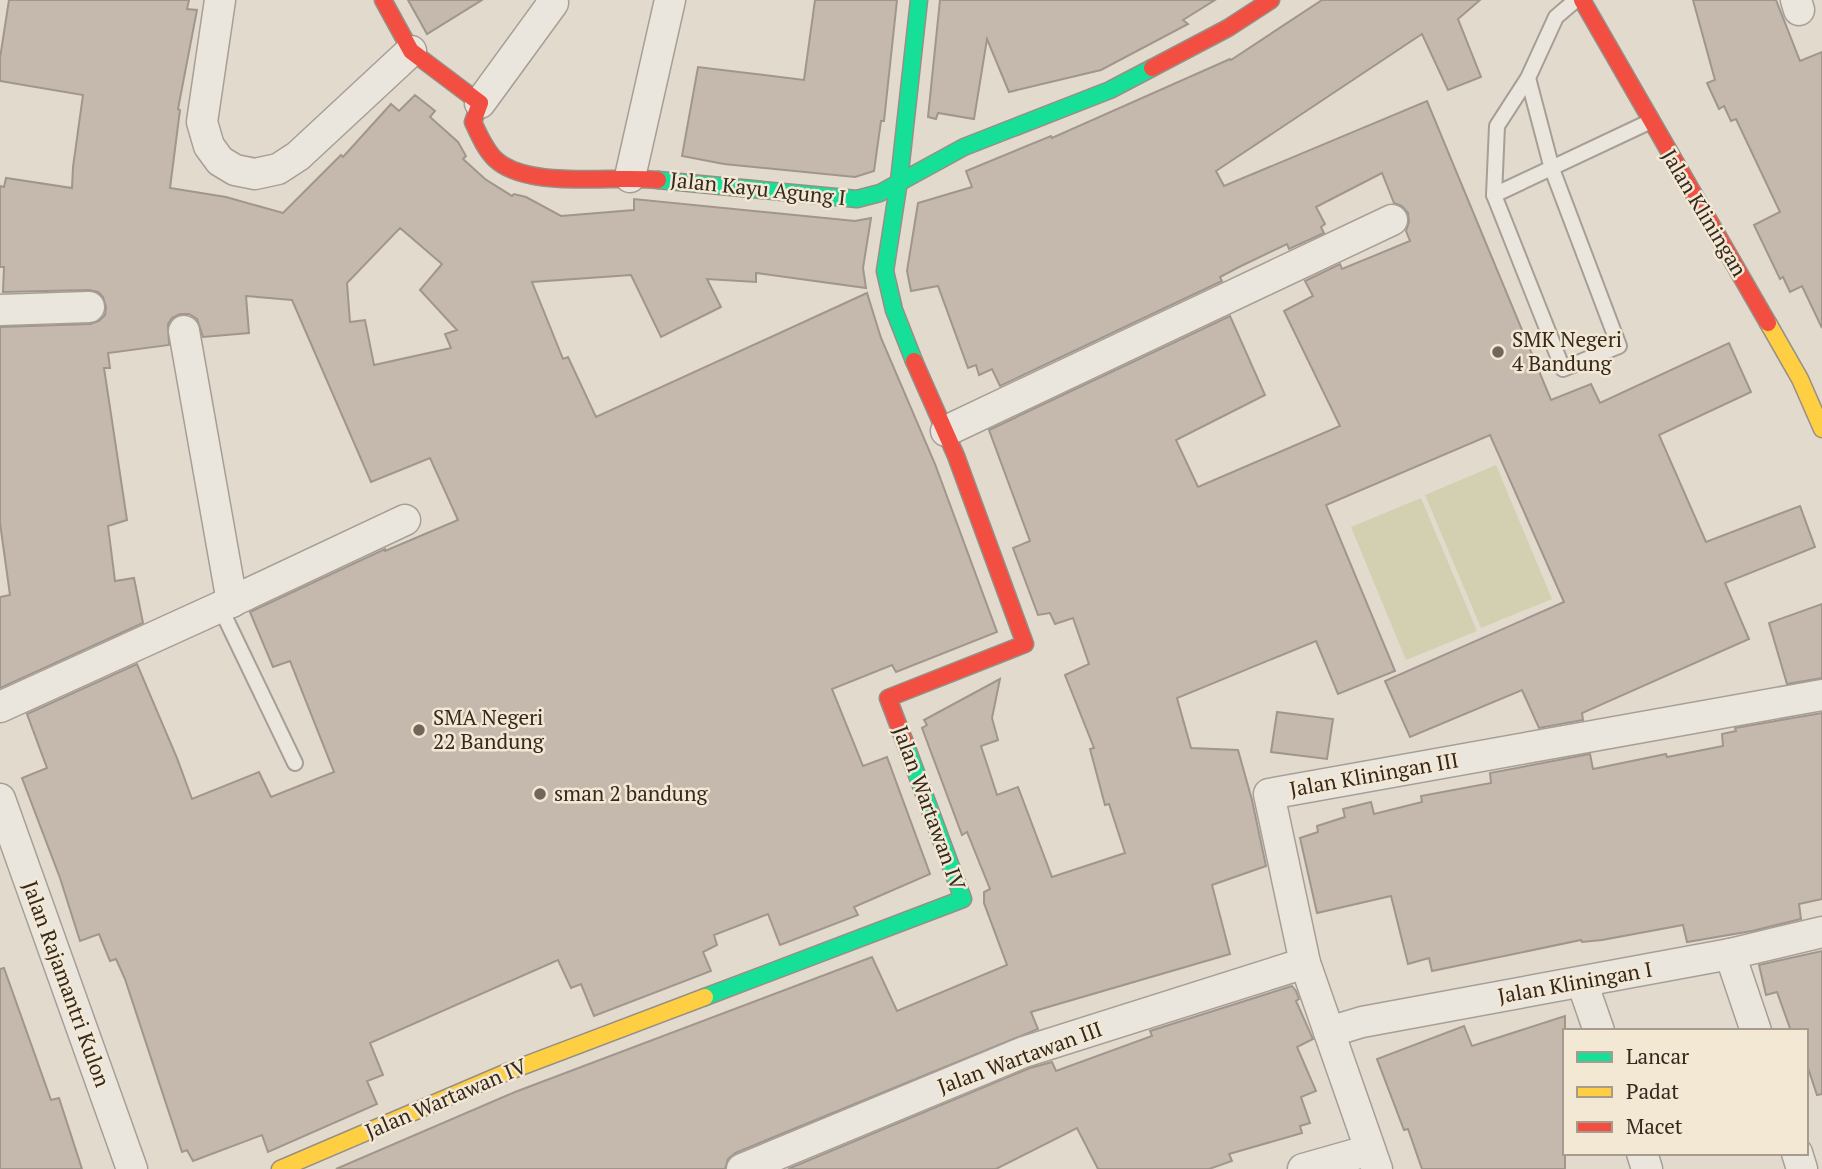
<svg xmlns="http://www.w3.org/2000/svg" width="1822" height="1169" viewBox="0 0 1822 1169" font-family="'PT Serif',serif">
	<style>
		.green { fill: #d2d0b1 }
		.building { fill: #c5b9ae; stroke: #a1968c; stroke-width: 2; fill-rule: evenodd }
		.lines { fill: none; stroke-linecap: round; stroke-linejoin: round }
		.lane-casing { stroke: #a79f96; stroke-width: 18 }
		.street-casing { stroke: #a79f96; stroke-width: 33 }
		.fast-casing { stroke: #978f86; stroke-width: 19 }
		.slow-casing { stroke: #978f86; stroke-width: 19 }
		.jam-casing { stroke: #978f86; stroke-width: 19 }
		.lane { stroke: #eae6de; stroke-width: 14 }
		.street { stroke: #eae6de; stroke-width: 30 }
		.fast { stroke: #16e098; stroke-width: 16 }
		.slow { stroke: #ffcf43; stroke-width: 16 }
		.jam { stroke: #f24e42; stroke-width: 16 }
		.poi-dot { fill: #72665c; stroke: #f2e8d4; stroke-width: 2.5 }
		.labels { text-anchor: middle; stroke-width: 5; stroke-linejoin: round; paint-order: stroke }
		.street-label { font-size: 21px; fill: #35281f; stroke: #f2e8d4 }
		.poi-label { font-size: 21px; fill: #35281f; stroke: #f2e8d4; text-anchor: start }
	</style>
	<rect width="100%" height="100%" fill="#e2dacd"/>
	<!-- green -->
	<g class="green">
		<path d="M 1496,465 L 1552,599 L 1481,628 L 1425,495 Z"/>
		<path d="M 1421,498 L 1477,631 L 1406,660 L 1351,527 Z"/>
	</g>
	<!-- building -->
	<g class="building">
		<path d="M 9,0 L 189,0 L 187,9 L 197,10 L 178,109 L 180,110 L 170,188 L 226,197 L 283,213 L 341,155 L 343,157 L 391,104 L 399,111 L 415,95 L 435,111 L 430,117 L 458,142 L 466,156 L 463,159 L 485,179 L 512,196 L 514,194 L 526,197 L 561,216 L 634,210 L 634,199 L 855,221 L 871,218 L 863,268 L 866,288 L 756,273 L 756,282 L 707,279 L 721,307 L 661,337 L 631,275 L 532,282 L 563,359 L 568,357 L 596,417 L 867,293 L 881,338 L 935,464 L 997,632 L 896,672 L 892,665 L 832,689 L 863,766 L 887,757 L 930,874 L 854,907 L 858,915 L 780,945 L 768,914 L 714,935 L 717,945 L 703,952 L 711,971 L 594,1016 L 581,984 L 571,988 L 558,960 L 370,1043 L 383,1075 L 367,1081 L 377,1104 L 268,1152 L 262,1135 L 193,1161 L 187,1150 L 182,1152 L 125,979 L 116,959 L 110,961 L 99,934 L 80,941 L 60,878 L 22,778 L 47,768 L 27,714 L 137,664 L 177,758 L 192,799 L 259,772 L 271,797 L 334,772 L 290,661 L 273,667 L 250,612 L 385,549 L 385,551 L 458,520 L 430,458 L 371,482 L 292,300 L 246,296 L 249,333 L 203,337 L 197,319 L 189,314 L 180,314 L 172,318 L 168,324 L 169,345 L 108,353 L 110,368 L 104,368 L 127,520 L 108,526 L 115,581 L 134,578 L 143,623 L 0,688 L 0,597 L 10,595 L 0,523 L 0,327 L 90,324 L 99,321 L 105,315 L 106,307 L 103,297 L 98,292 L 89,290 L 3,292 L 4,267 L 0,267 L 0,186 L 4,187 L 6,178 L 72,188 L 73,167 L 83,95 L 0,81 L 0,58 ZM 400,228 L 442,264 L 420,290 L 457,330 L 445,334 L 451,348 L 374,365 L 365,320 L 350,322 L 347,283 Z"/>
		<path d="M 408,0 L 482,0 L 427,34 Z"/>
		<path d="M 815,0 L 897,0 L 884,121 L 881,121 L 874,171 L 855,177 L 724,164 L 682,156 L 698,67 L 804,80 Z"/>
		<path d="M 940,0 L 1215,0 L 1183,20 L 1188,24 L 1101,70 L 1009,92 L 987,39 L 974,119 L 938,113 L 936,119 L 928,117 Z"/>
		<path d="M 1322,0 L 1480,0 L 1458,19 L 1481,77 L 1448,90 L 1422,34 L 1216,171 L 1224,186 L 1427,101 L 1551,400 L 1591,384 L 1600,403 L 1729,343 L 1751,392 L 1659,435 L 1706,542 L 1800,506 L 1815,547 L 1725,583 L 1749,639 L 1582,713 L 1583,720 L 1539,728 L 1522,690 L 1410,737 L 1385,681 L 1564,602 L 1490,435 L 1326,505 L 1395,671 L 1338,694 L 1316,641 L 1177,698 L 1191,748 L 1238,750 L 1252,800 L 1266,866 L 1212,885 L 1230,954 L 1031,1012 L 1038,1029 L 735,1153 L 728,1159 L 725,1169 L 336,1169 L 515,1092 L 872,957 L 897,1011 L 1007,965 L 984,903 L 984,892 L 990,889 L 967,832 L 962,835 L 922,728 L 927,725 L 924,720 L 1000,679 L 992,718 L 998,740 L 981,746 L 997,795 L 1018,787 L 1052,877 L 1125,853 L 1109,804 L 1105,805 L 1090,749 L 1094,748 L 1065,675 L 1089,664 L 1073,618 L 1055,624 L 1050,613 L 1038,615 L 1013,548 L 1030,541 L 989,430 L 1230,316 L 1265,395 L 1176,440 L 1198,487 L 1340,426 L 1284,311 L 1313,296 L 1305,281 L 1340,264 L 1342,269 L 1410,241 L 1406,231 L 1409,222 L 1408,213 L 1402,206 L 1394,203 L 1382,173 L 1316,207 L 1325,224 L 1321,227 L 1324,233 L 1289,249 L 1287,244 L 1239,267 L 1220,277 L 1222,281 L 1000,386 L 992,369 L 979,375 L 976,365 L 968,368 L 938,286 L 911,291 L 907,271 L 918,203 L 972,187 L 966,171 L 1051,136 L 1052,138 L 1230,59 L 1231,60 Z"/>
		<path d="M 1693,0 L 1776,0 L 1800,61 L 1822,52 L 1822,328 L 1802,286 L 1790,292 L 1783,277 L 1780,279 L 1754,225 L 1780,212 L 1736,119 L 1731,121 L 1724,106 L 1719,109 L 1707,83 L 1715,80 Z"/>
		<path d="M 1822,604 L 1822,678 L 1787,684 L 1769,623 Z"/>
		<path d="M 1277,712 L 1333,719 L 1327,759 L 1271,752 Z"/>
		<path d="M 1822,713 L 1822,899 L 1799,904 L 1801,919 L 1752,931 L 1687,942 L 1683,925 L 1602,940 L 1582,942 L 1581,940 L 1432,971 L 1429,958 L 1408,964 L 1391,896 L 1317,913 L 1300,838 L 1318,832 L 1317,826 L 1345,817 L 1343,809 L 1371,802 L 1374,814 L 1422,802 L 1421,796 L 1491,783 L 1490,773 L 1590,754 L 1593,769 L 1666,754 L 1667,757 L 1723,746 L 1722,734 L 1736,731 L 1735,728 Z"/>
		<path d="M 1822,951 L 1822,1094 L 1817,1095 L 1806,1062 L 1806,1031 L 1791,1031 L 1777,992 L 1766,995 L 1759,965 Z"/>
		<path d="M 4,968 L 51,1100 L 59,1098 L 82,1169 L 0,1169 L 0,969 Z"/>
		<path d="M 1292,986 L 1296,991 L 1299,999 L 1296,1001 L 1313,1039 L 1297,1047 L 1316,1091 L 1301,1097 L 1310,1123 L 1300,1126 L 1302,1133 L 1229,1154 L 1232,1161 L 1209,1169 L 1098,1169 L 1077,1128 L 996,1169 L 788,1169 L 1030,1068 L 1052,1062 L 1056,1071 L 1152,1036 L 1150,1031 Z"/>
		<path d="M 1565,1016 L 1565,1169 L 1422,1169 L 1408,1129 L 1404,1130 L 1377,1059 L 1464,1026 L 1472,1046 Z"/>
	</g>
	<g class="lines">
		<!-- lane casing -->
		<g class="lane-casing">
			<g id="lane">
				<path d="M 1528,78 L 1552,169 L 1619,346 L 1563,369 L 1494,195 L 1497,126 L 1528,78 L 1556,17 L 1576,0"/>
				<path d="M 1494,195 L 1649,122"/>
				<path d="M 220,607 L 295,763"/>
			</g>
		</g>
		<!-- street casing -->
		<g class="street-casing">
			<g id="street">
				<path d="M 220,0 L 202,122 L 209,146 L 220,161 L 235,170 L 255,174 L 278,169 L 298,156 L 411,51"/>
				<path d="M 1796,0 L 1799,10"/>
				<path d="M 480,103 L 553,3 L 551,0"/>
				<path d="M 630,177 L 670,0"/>
				<path d="M 0,310 L 89,307"/>
				<path d="M 184,331 L 232,602"/>
				<path d="M 946,431 L 1392,220"/>
				<path d="M 0,707 L 220,607 L 405,520"/>
				<path d="M 0,799 L 132,1169"/>
				<path d="M 1730,954 L 1756,1031"/>
				<path d="M 1582,982 L 1599,1031"/>
				<path d="M 1329,1032 L 1362,1022 L 1730,954 L 1822,932"/>
				<path d="M 1642,1153 L 1647,1169"/>
				<path d="M 1797,1153 L 1802,1169"/>
				<path d="M 742,1169 L 1024,1052 L 1305,963"/>
				<path d="M 1303,1169 L 1370,1150"/>
				<path d="M 1377,1169 L 1305,963 L 1269,794 L 1822,695"/>
			</g>
		</g>
		<!-- fast casing -->
		<g class="fast-casing">
			<g id="fast">
				<path d="M 658,180 L 857,199 L 880,193 L 964,147 L 1110,90 L 1152,68"/>
				<path d="M 914,361 L 894,310 L 885,271 L 899,181 L 919,0"/>
				<path d="M 705,997 L 963,899 L 904,740"/>
			</g>
		</g>
		<!-- slow casing -->
		<g class="slow-casing">
			<g id="slow">
				<path d="M 1768,323 L 1800,379 L 1822,429"/>
				<path d="M 280,1169 L 507,1072 L 705,997"/>
			</g>
		</g>
		<!-- jam casing -->
		<g class="jam-casing">
			<g id="jam">
				<path d="M 383,0 L 411,51 L 480,103 L 473,122 C 479,135 485,149 495,159 C 527,190 613,175 658,180"/>
				<path d="M 1582,0 L 1768,323"/>
				<path d="M 1152,68 L 1228,28 L 1271,0"/>
				<path d="M 904,740 L 888,698 L 1025,644 L 956,456 L 914,361"/>
			</g>
		</g>
		<!-- lane -->
		<use href="#lane" class="lane"/>
		<!-- street -->
		<use href="#street" class="street"/>
		<!-- fast -->
		<use href="#fast" class="fast"/>
		<!-- slow -->
		<use href="#slow" class="slow"/>
		<!-- jam -->
		<use href="#jam" class="jam"/>
	</g>
	<!-- markers -->
	<g class="poi-dot">
		<circle cx="1498" cy="352" r="7"/>
		<circle cx="419" cy="730" r="7"/>
		<circle cx="540" cy="794" r="7"/>
	</g>
	<g class="labels">
		<!-- street labels -->
		<g class="street-label">
			<text transform="translate(758 189) rotate(6)" y="7">Jalan Kayu Agung I</text>
			<text transform="translate(1704 213) rotate(59)" y="7">Jalan Kliningan</text>
			<text transform="translate(1374 775) rotate(-10)" y="7">Jalan Kliningan III</text>
			<text transform="translate(929 808) rotate(70)" y="7">Jalan Wartawan IV</text>
			<text transform="translate(1575 983) rotate(-10)" y="7">Jalan Kliningan I</text>
			<text transform="translate(66 984) rotate(70)" y="7">Jalan Rajamantri Kulon</text>
			<text transform="translate(1020 1058) rotate(-20)" y="7">Jalan Wartawan III</text>
			<text transform="translate(446 1099) rotate(-23)" y="7">Jalan Wartawan IV</text>
		</g>
		<!-- poi labels -->
		<g class="poi-label">
			<text x="1512" y="347">SMK Negeri<tspan x="1512" dy="24">4 Bandung</tspan></text>
			<text x="433" y="725">SMA Negeri<tspan x="433" dy="24">22 Bandung</tspan></text>
			<text x="554" y="801">sman 2 bandung</text>
		</g>
	</g>
	<!-- legend -->
	<rect x="1563" y="1029" width="245" height="126" fill="#f2e8d4" stroke="#a69b8c" stroke-width="2"/>
	<rect x="1577" y="1052" width="35" height="10" fill="#16e098" stroke="#a69b8c" stroke-width="2"/>
	<text x="1626" y="1064" font-size="21" fill="#35281f">Lancar</text>
	<rect x="1577" y="1087" width="35" height="10" fill="#ffcf43" stroke="#a69b8c" stroke-width="2"/>
	<text x="1626" y="1099" font-size="21" fill="#35281f">Padat</text>
	<rect x="1577" y="1122" width="35" height="10" fill="#f24e42" stroke="#a69b8c" stroke-width="2"/>
	<text x="1626" y="1134" font-size="21" fill="#35281f">Macet</text>
</svg>
